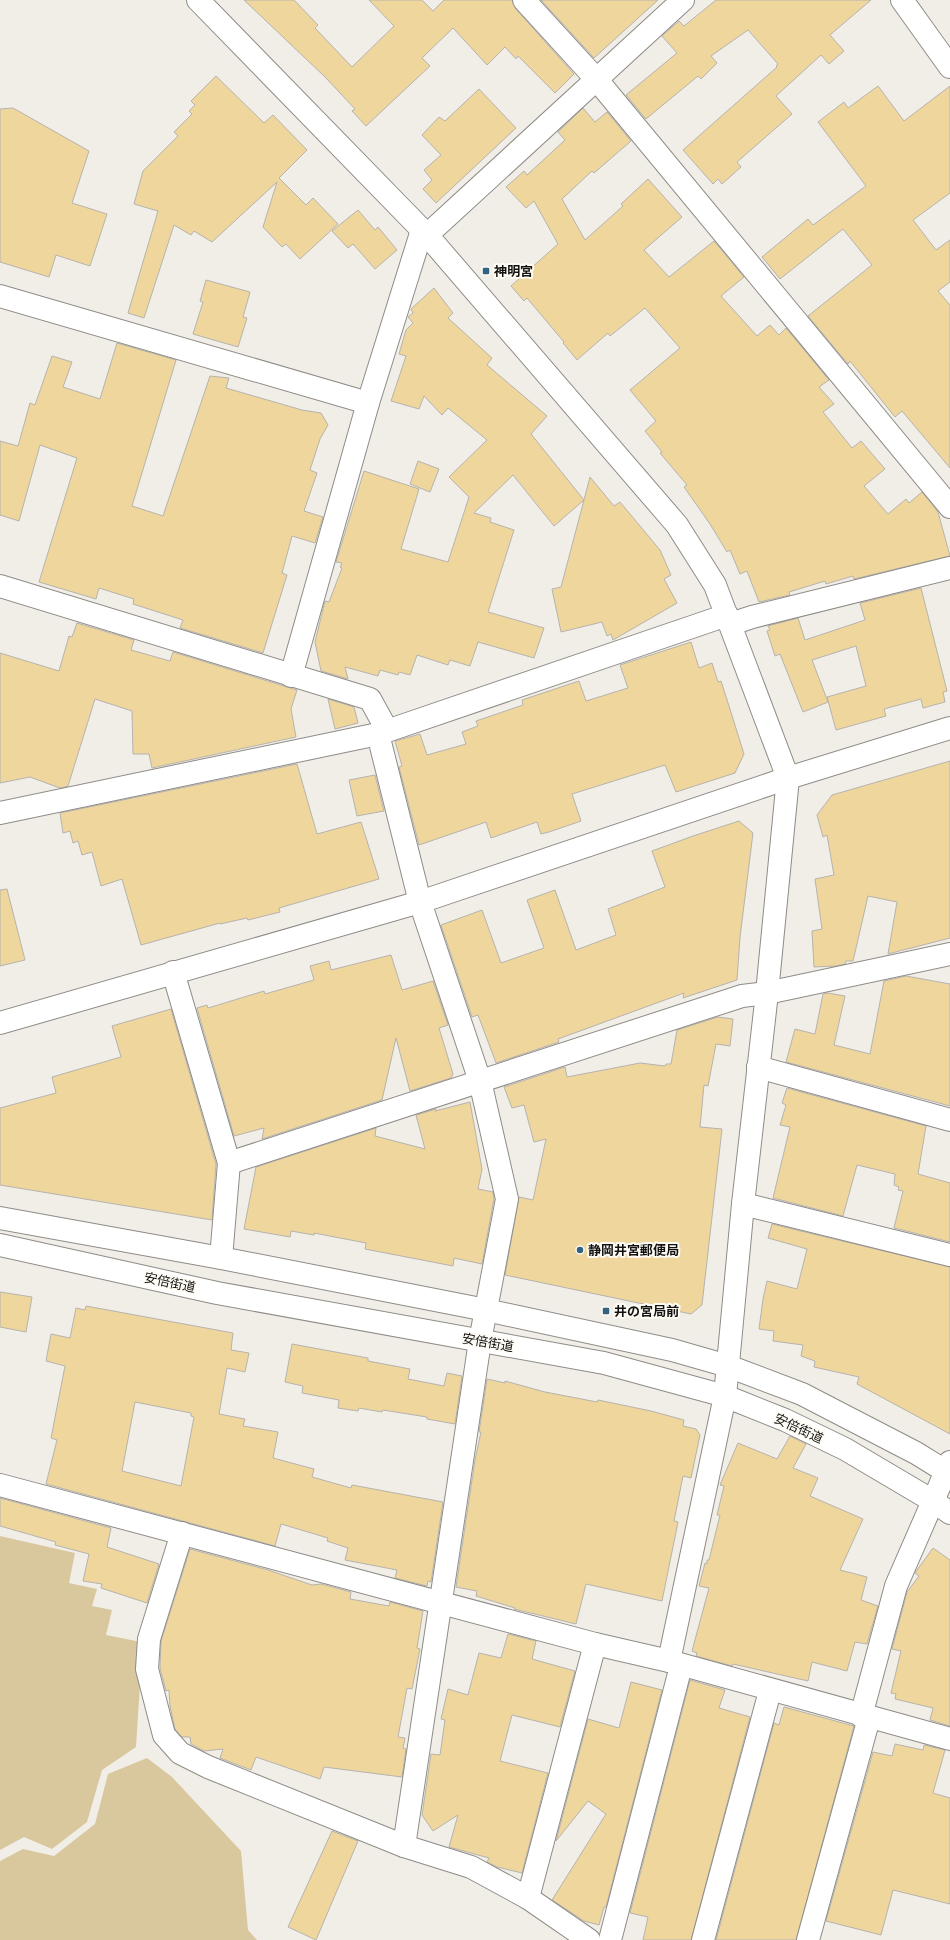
<svg xmlns="http://www.w3.org/2000/svg" width="950" height="1940" viewBox="0 0 950 1940" font-family="'Libre Baskerville','Noto Sans JP',serif">
	<style>
		.green { fill: #d9c79e }
		.building { fill: #efd69c; stroke: #b6b3ae; fill-rule: evenodd }
		.lines { fill: none; stroke-linecap: round; stroke-linejoin: round }
		.minor-casing { stroke: #8f8c87; stroke-width: 24 }
		.major-casing { stroke: #8f8c87; stroke-width: 24 }
		.minor { stroke: #fff; stroke-width: 22 }
		.major { stroke: #fff; stroke-width: 22 }
		.poi-dot { fill: #326381; stroke: #fefbf5; stroke-width: 1.5 }
		.labels { text-anchor: middle; stroke-width: 4; stroke-linejoin: round; paint-order: stroke }
		.poi-label { font-size: 13px; font-weight: bold; fill: #131210; stroke: #fefbf5; text-anchor: start }
		.street-label { font-size: 13px; fill: #131210; stroke: #fefbf5 }
	</style>
	<rect width="100%" height="100%" fill="#f1eee8"/>
	<!-- green -->
	<g class="green">
		<path d="M 0,1536 L 75,1553 L 69,1583 L 97,1589 L 92,1606 L 112,1610 L 106,1635 L 141,1642 L 140,1684 L 136,1747 L 102,1770 L 87,1822 L 52,1849 L 24,1837 L 0,1850 Z"/>
		<path d="M 147,1758 L 172,1777 L 241,1851 L 248,1930 L 257,1940 L 0,1940 L 0,1861 L 23,1849 L 54,1856 L 95,1824 L 108,1774 Z"/>
	</g>
	<!-- building -->
	<g class="building">
		<path d="M 244,0 L 294,0 L 318,25 L 315,28 L 352,67 L 394,26 L 369,0 L 422,0 L 433,11 L 444,0 L 512,0 L 515,8 L 574,74 L 555,93 L 518,56 L 516,59 L 505,47 L 487,65 L 453,28 L 422,58 L 430,66 L 366,126 L 352,111 L 355,109 L 325,77 Z"/>
		<path d="M 541,0 L 658,0 L 594,58 Z"/>
		<path d="M 716,0 L 871,0 L 830,35 L 844,51 L 829,64 L 821,55 L 776,96 L 792,114 L 737,162 L 741,167 L 722,184 L 718,179 L 713,184 L 683,150 L 777,67 L 776,66 L 778,64 L 748,30 L 711,56 L 717,63 L 701,79 L 698,76 L 646,119 L 626,95 L 677,53 L 662,36 L 679,21 L 684,26 Z"/>
		<path d="M 216,76 L 264,123 L 273,115 L 307,150 L 279,178 L 306,205 L 313,198 L 338,224 L 300,259 L 286,244 L 282,247 L 263,227 L 277,182 L 212,242 L 194,231 L 191,235 L 174,225 L 144,318 L 128,313 L 158,211 L 134,204 L 143,171 L 178,136 L 174,132 L 192,114 L 189,111 L 195,105 L 191,101 Z"/>
		<path d="M 878,86 L 904,121 L 950,86 L 950,193 L 913,220 L 936,250 L 950,240 L 950,282 L 938,291 L 950,305 L 950,468 L 902,411 L 895,417 L 850,361 L 848,364 L 808,316 L 872,265 L 843,229 L 780,279 L 762,257 L 808,219 L 813,225 L 866,186 L 818,122 L 844,102 L 848,108 Z"/>
		<path d="M 479,89 L 516,128 L 436,203 L 423,189 L 432,180 L 424,170 L 441,155 L 422,135 L 439,117 L 445,121 Z"/>
		<path d="M 13,108 L 89,151 L 72,203 L 107,214 L 90,266 L 56,255 L 49,277 L 0,262 L 0,109 Z"/>
		<path d="M 583,108 L 595,122 L 607,112 L 631,141 L 594,173 L 592,171 L 562,199 L 585,240 L 623,206 L 621,204 L 648,179 L 682,217 L 644,250 L 669,277 L 714,241 L 744,277 L 721,296 L 757,336 L 770,325 L 779,335 L 786,328 L 829,380 L 819,387 L 834,404 L 823,412 L 852,448 L 861,441 L 885,469 L 864,486 L 888,514 L 906,499 L 909,503 L 922,492 L 938,512 L 950,556 L 854,579 L 853,576 L 826,584 L 825,581 L 789,592 L 790,595 L 759,602 L 747,571 L 740,574 L 730,550 L 727,552 L 710,524 L 684,487 L 687,485 L 660,453 L 662,452 L 645,431 L 656,421 L 630,390 L 680,348 L 645,308 L 610,336 L 608,333 L 577,360 L 563,343 L 564,342 L 527,298 L 524,301 L 511,286 L 558,244 L 534,201 L 526,208 L 506,187 L 524,171 L 527,175 L 565,140 L 558,132 Z"/>
		<path d="M 358,210 L 375,230 L 378,227 L 397,250 L 375,269 L 353,244 L 348,248 L 332,231 Z"/>
		<path d="M 206,280 L 250,292 L 243,317 L 247,318 L 238,347 L 193,334 L 203,302 L 200,301 Z"/>
		<path d="M 434,288 L 453,313 L 448,318 L 492,358 L 487,365 L 547,416 L 531,434 L 584,500 L 590,477 L 614,506 L 620,502 L 660,550 L 671,575 L 664,579 L 677,603 L 613,640 L 611,634 L 607,636 L 602,622 L 561,632 L 552,589 L 561,587 L 584,500 L 554,526 L 513,475 L 474,513 L 491,518 L 490,522 L 514,530 L 488,612 L 544,628 L 534,658 L 478,642 L 470,666 L 450,660 L 448,665 L 417,655 L 410,675 L 399,672 L 398,675 L 380,670 L 378,676 L 345,667 L 348,679 L 321,671 L 315,642 L 325,601 L 329,602 L 342,568 L 340,567 L 342,563 L 336,562 L 364,471 L 419,489 L 401,549 L 448,562 L 469,497 L 449,477 L 487,440 L 448,408 L 442,415 L 424,396 L 419,409 L 391,401 L 406,356 L 399,354 L 406,330 L 413,323 L 408,317 L 413,313 L 411,309 Z"/>
		<path d="M 117,343 L 176,360 L 132,506 L 163,516 L 210,376 L 229,378 L 226,388 L 302,410 L 321,413 L 328,425 L 320,439 L 310,470 L 317,473 L 304,511 L 323,517 L 315,543 L 292,536 L 282,573 L 287,575 L 263,653 L 180,628 L 183,620 L 133,604 L 134,599 L 99,588 L 96,599 L 39,582 L 77,458 L 40,445 L 19,521 L 0,515 L 0,441 L 18,446 L 30,403 L 35,405 L 52,356 L 72,362 L 63,387 L 100,399 Z"/>
		<path d="M 418,461 L 439,469 L 430,492 L 410,484 Z"/>
		<path d="M 921,588 L 947,691 L 943,692 L 945,702 L 923,708 L 921,699 L 884,709 L 886,716 L 836,730 L 827,697 L 866,686 L 856,646 L 812,660 L 828,702 L 803,712 L 780,654 L 775,656 L 767,631 L 770,630 L 768,626 L 798,618 L 805,640 L 865,620 L 860,603 Z"/>
		<path d="M 77,623 L 134,640 L 131,650 L 170,661 L 173,652 L 297,690 L 291,709 L 296,737 L 152,768 L 149,754 L 133,754 L 132,711 L 95,699 L 68,786 L 60,788 L 30,777 L 0,783 L 0,653 L 59,671 L 69,636 L 72,637 Z"/>
		<path d="M 691,642 L 699,668 L 712,663 L 718,682 L 721,681 L 729,706 L 744,754 L 735,773 L 676,792 L 665,765 L 572,794 L 581,821 L 549,832 L 541,834 L 537,822 L 491,838 L 486,822 L 419,845 L 399,767 L 402,766 L 395,741 L 420,734 L 427,755 L 466,744 L 462,732 L 478,726 L 476,721 L 523,705 L 522,700 L 579,681 L 586,701 L 628,688 L 620,665 Z"/>
		<path d="M 328,699 L 354,707 L 358,723 L 335,729 Z"/>
		<path d="M 950,761 L 950,938 L 888,954 L 897,902 L 868,896 L 853,961 L 846,961 L 845,964 L 836,966 L 814,967 L 812,931 L 822,929 L 815,879 L 834,875 L 827,835 L 823,837 L 817,815 L 832,795 Z"/>
		<path d="M 297,764 L 317,834 L 361,822 L 379,879 L 279,908 L 280,912 L 248,920 L 247,918 L 220,924 L 220,923 L 141,945 L 122,879 L 101,886 L 92,852 L 82,855 L 78,841 L 73,843 L 70,831 L 63,833 L 60,813 Z"/>
		<path d="M 375,775 L 384,811 L 357,816 L 349,780 Z"/>
		<path d="M 739,821 L 753,833 L 740,937 L 737,980 L 683,998 L 684,993 L 558,1039 L 559,1042 L 496,1063 L 478,1015 L 472,1017 L 441,925 L 482,910 L 501,963 L 544,948 L 527,900 L 555,890 L 576,950 L 616,935 L 608,909 L 665,887 L 652,851 L 693,836 Z"/>
		<path d="M 7,889 L 25,960 L 0,966 L 0,890 Z"/>
		<path d="M 391,955 L 402,990 L 433,981 L 448,1025 L 439,1028 L 453,1074 L 451,1078 L 410,1091 L 396,1038 L 382,1100 L 262,1139 L 264,1128 L 234,1136 L 197,1008 L 207,1005 L 208,1008 L 264,991 L 265,994 L 314,980 L 310,966 L 329,961 L 331,970 Z"/>
		<path d="M 906,976 L 950,984 L 950,1106 L 786,1062 L 795,1029 L 815,1034 L 823,994 L 828,993 L 845,996 L 834,1045 L 870,1054 L 884,981 Z"/>
		<path d="M 171,1009 L 216,1164 L 212,1220 L 0,1185 L 0,1108 L 56,1093 L 52,1077 L 121,1057 L 112,1026 Z"/>
		<path d="M 718,1017 L 733,1019 L 730,1046 L 716,1044 L 708,1086 L 704,1085 L 700,1127 L 722,1129 L 702,1305 L 691,1314 L 505,1275 L 519,1197 L 533,1200 L 546,1139 L 534,1142 L 524,1105 L 512,1108 L 504,1087 L 565,1067 L 567,1077 L 640,1063 L 665,1066 L 666,1064 L 671,1064 L 677,1030 Z"/>
		<path d="M 787,1088 L 926,1126 L 918,1174 L 950,1183 L 950,1242 L 894,1228 L 903,1191 L 898,1190 L 899,1187 L 894,1185 L 895,1174 L 857,1165 L 843,1216 L 773,1198 L 790,1127 L 780,1125 L 786,1105 L 782,1103 Z"/>
		<path d="M 470,1102 L 482,1169 L 478,1189 L 493,1192 L 494,1199 L 482,1264 L 454,1258 L 453,1266 L 365,1249 L 366,1243 L 314,1233 L 314,1235 L 291,1231 L 290,1237 L 244,1229 L 256,1167 L 376,1128 L 375,1136 L 425,1149 L 416,1115 L 436,1109 L 435,1111 Z"/>
		<path d="M 772,1224 L 950,1267 L 950,1434 L 857,1384 L 859,1377 L 814,1367 L 815,1361 L 801,1356 L 803,1345 L 773,1341 L 774,1331 L 759,1329 L 763,1299 L 767,1281 L 797,1289 L 807,1249 L 768,1238 Z"/>
		<path d="M 0,1292 L 32,1297 L 26,1332 L 0,1327 Z"/>
		<path d="M 86,1306 L 233,1333 L 231,1350 L 249,1353 L 245,1372 L 227,1368 L 219,1414 L 245,1419 L 243,1426 L 278,1432 L 273,1458 L 314,1469 L 312,1477 L 351,1488 L 352,1485 L 443,1502 L 431,1582 L 428,1581 L 427,1586 L 395,1578 L 397,1570 L 345,1560 L 348,1548 L 327,1541 L 328,1538 L 281,1524 L 275,1546 L 46,1484 L 57,1440 L 51,1438 L 65,1366 L 46,1361 L 51,1334 L 70,1338 L 76,1308 L 85,1310 ZM 135,1402 L 191,1413 L 191,1416 L 194,1417 L 181,1486 L 122,1471 Z"/>
		<path d="M 292,1344 L 368,1358 L 368,1361 L 410,1369 L 408,1379 L 444,1386 L 447,1373 L 462,1376 L 455,1424 L 427,1419 L 427,1417 L 383,1410 L 382,1412 L 359,1408 L 358,1411 L 338,1408 L 339,1400 L 302,1393 L 303,1386 L 285,1382 Z"/>
		<path d="M 487,1379 L 505,1383 L 505,1381 L 545,1392 L 597,1402 L 598,1400 L 651,1411 L 684,1420 L 683,1426 L 696,1429 L 700,1435 L 691,1478 L 683,1476 L 674,1521 L 678,1522 L 662,1601 L 586,1584 L 576,1624 L 514,1609 L 515,1608 L 476,1596 L 477,1591 L 456,1587 L 475,1460 L 481,1432 L 479,1432 Z"/>
		<path d="M 790,1436 L 806,1444 L 793,1468 L 818,1478 L 810,1496 L 863,1519 L 840,1570 L 867,1577 L 861,1600 L 878,1606 L 867,1644 L 855,1642 L 847,1671 L 812,1662 L 808,1681 L 733,1664 L 732,1666 L 696,1656 L 697,1653 L 692,1651 L 709,1588 L 699,1586 L 705,1563 L 707,1564 L 707,1560 L 709,1560 L 720,1515 L 717,1515 L 724,1486 L 720,1485 L 738,1443 L 777,1459 Z"/>
		<path d="M 0,1498 L 111,1528 L 107,1547 L 159,1564 L 147,1603 L 101,1588 L 102,1584 L 83,1581 L 89,1554 L 55,1545 L 56,1542 L 0,1526 Z"/>
		<path d="M 933,1548 L 950,1560 L 950,1726 L 930,1720 L 933,1708 L 895,1699 L 896,1694 L 891,1693 L 901,1651 L 892,1649 L 907,1592 L 919,1576 L 915,1573 L 917,1570 Z"/>
		<path d="M 190,1549 L 268,1570 L 312,1585 L 321,1584 L 351,1592 L 350,1599 L 389,1606 L 390,1602 L 423,1611 L 417,1648 L 420,1649 L 412,1689 L 407,1688 L 398,1737 L 405,1738 L 403,1748 L 406,1749 L 402,1777 L 324,1767 L 320,1779 L 256,1757 L 251,1770 L 220,1758 L 223,1749 L 204,1751 L 191,1744 L 190,1737 L 182,1737 L 175,1729 L 170,1706 L 169,1690 L 166,1691 L 160,1668 L 161,1641 Z"/>
		<path d="M 508,1634 L 536,1641 L 532,1659 L 575,1671 L 560,1727 L 512,1715 L 500,1761 L 548,1773 L 522,1873 L 497,1867 L 487,1862 L 489,1858 L 449,1847 L 458,1815 L 433,1831 L 422,1815 L 431,1754 L 440,1755 L 445,1720 L 441,1719 L 448,1689 L 468,1695 L 479,1653 L 501,1658 Z"/>
		<path d="M 690,1680 L 725,1690 L 719,1708 L 750,1717 L 691,1940 L 643,1940 L 648,1917 L 630,1913 Z"/>
		<path d="M 631,1682 L 662,1690 L 606,1907 L 604,1907 L 599,1925 L 584,1921 L 552,1900 L 606,1814 L 588,1801 L 556,1841 L 588,1719 L 619,1728 Z"/>
		<path d="M 784,1707 L 854,1726 L 796,1940 L 716,1940 L 774,1723 L 779,1725 Z"/>
		<path d="M 895,1744 L 923,1750 L 924,1745 L 945,1750 L 933,1793 L 950,1798 L 950,1904 L 893,1890 L 881,1935 L 826,1921 L 873,1752 L 892,1756 Z"/>
		<path d="M 332,1831 L 358,1841 L 316,1940 L 288,1927 Z"/>
	</g>
	<g class="lines">
		<!-- minor casing -->
		<g class="minor-casing">
			<g id="minor">
				<path d="M 198,0 L 427,235 L 677,525 L 715,585 L 788,778 L 767,993 L 743,1204 L 725,1396 L 669,1661"/>
				<path d="M 524,0 L 597,80 L 950,507"/>
				<path d="M 902,0 L 950,67"/>
				<path d="M 427,235 L 683,0"/>
				<path d="M 0,296 L 368,403"/>
				<path d="M 0,586 L 370,699 L 387,730"/>
				<path d="M 731,624 L 752,617 L 950,568"/>
				<path d="M 291,676 L 368,403 L 422,230"/>
				<path d="M 378,734 L 420,902 L 480,1081 L 507,1199 L 480,1341 L 404,1846"/>
				<path d="M 0,813 L 378,734 L 727,615"/>
				<path d="M 173,972 L 229,1163"/>
				<path d="M 0,1023 L 420,902 L 788,778 L 950,728"/>
				<path d="M 758,1067 L 950,1120"/>
				<path d="M 743,1204 L 950,1255"/>
				<path d="M 221,1258 L 229,1163 L 742,996 L 767,993 L 950,954"/>
				<path d="M 0,1485 L 595,1644 L 669,1661 L 950,1739"/>
				<path d="M 182,1533 L 149,1639 L 147,1669 L 164,1735 L 180,1753 L 208,1767 L 404,1846 L 471,1867 L 528,1898 L 589,1940"/>
				<path d="M 861,1716 L 896,1586 L 950,1462"/>
				<path d="M 528,1898 L 595,1644"/>
				<path d="M 610,1940 L 681,1666"/>
				<path d="M 703,1940 L 770,1691"/>
				<path d="M 808,1940 L 869,1718"/>
			</g>
		</g>
		<!-- major casing -->
		<g class="major-casing">
			<g id="major">
				<path d="M 0,1218 L 221,1258 L 486,1310 L 672,1350 L 728,1366 L 802,1394 L 916,1453 L 950,1474"/>
				<path d="M 0,1245 L 217,1293 L 604,1363 L 725,1396 L 785,1420 L 845,1449 L 933,1501 L 950,1513"/>
			</g>
		</g>
		<!-- minor -->
		<use href="#minor" class="minor"/>
		<!-- major -->
		<use href="#major" class="major"/>
	</g>
	<!-- markers -->
	<g class="poi-dot">
		<rect x="482" y="267" width="8" height="8" rx="2"/>
		<circle cx="580" cy="1250" r="4"/>
		<rect x="602" y="1307" width="8" height="8" rx="2"/>
	</g>
	<g class="labels">
		<!-- poi labels -->
		<g class="poi-label">
			<text x="494" y="276">神明宮</text>
			<text x="588" y="1255">静岡井宮郵便局</text>
			<text x="614" y="1316">井の宮局前</text>
		</g>
		<!-- street labels -->
		<g class="street-label">
			<text transform="translate(170 1282) rotate(12)" y="5">安倍街道</text>
			<text transform="translate(488 1342) rotate(10)" y="5">安倍街道</text>
			<text transform="translate(799 1428) rotate(25)" y="5">安倍街道</text>
		</g>
	</g>
</svg>
